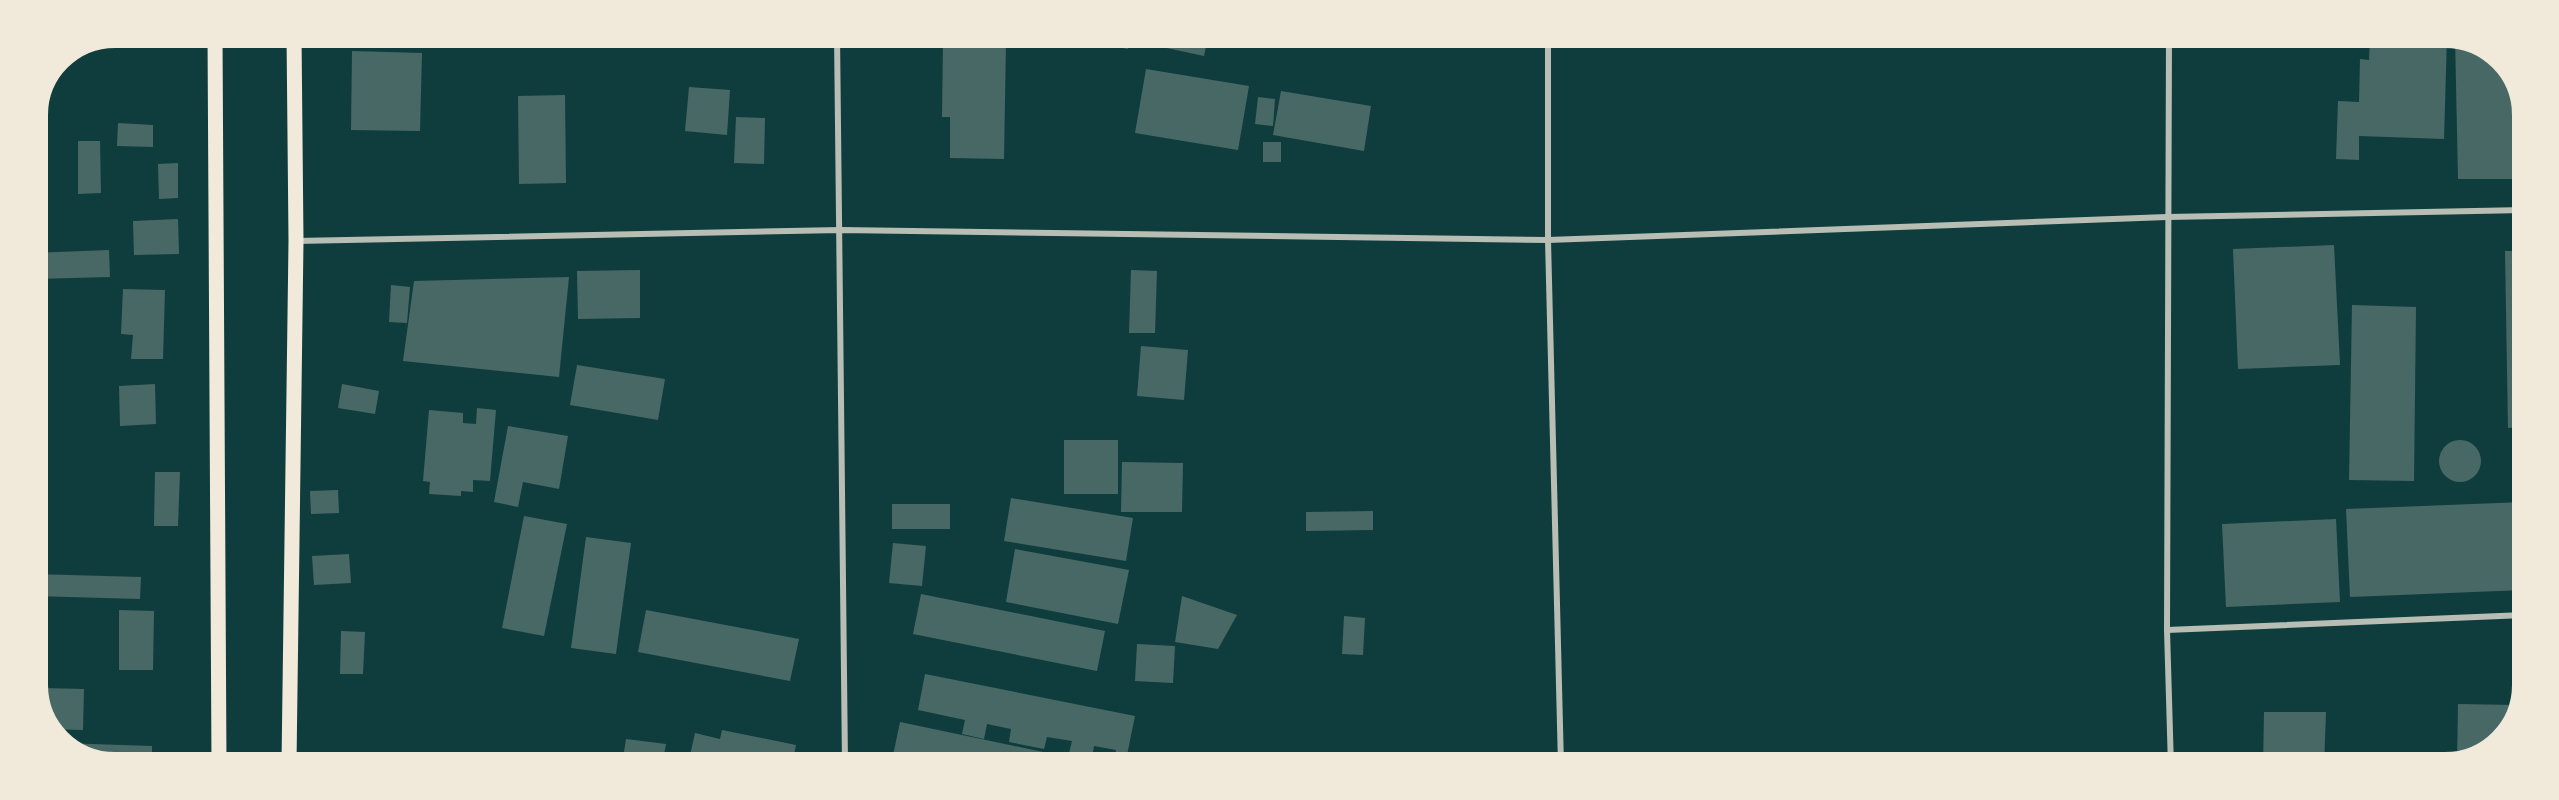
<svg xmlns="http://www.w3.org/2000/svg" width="2559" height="800" viewBox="0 0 2559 800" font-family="'Fira Sans',sans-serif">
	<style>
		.building { fill: #486865 }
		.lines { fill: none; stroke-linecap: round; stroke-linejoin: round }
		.minor { stroke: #b8beb3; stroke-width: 6 }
		.primary { stroke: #f1e9da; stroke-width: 15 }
		.rim { fill: none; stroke: #f1e9da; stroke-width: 8 }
	</style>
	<rect width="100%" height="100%" fill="#0f3d3e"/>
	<!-- building -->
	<g class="building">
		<path d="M 758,34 L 796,34 L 794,42 Z"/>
		<path d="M 1049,34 L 1131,34 L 1128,49 Z"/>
		<path d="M 1145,34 L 1209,34 L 1204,56 L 1143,43 Z"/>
		<path d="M 2370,36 L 2447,36 L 2444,139 L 2359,136 L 2359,160 L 2336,159 L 2338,101 L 2359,102 L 2360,59 L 2369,60 Z"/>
		<path d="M 2455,36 L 2466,36 L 2509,65 L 2526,109 L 2525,179 L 2458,179 Z"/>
		<path d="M 943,41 L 1006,41 L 1004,159 L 950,158 L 950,117 L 942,117 Z"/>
		<path d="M 352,51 L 422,53 L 420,131 L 351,130 Z"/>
		<path d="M 1146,69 L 1249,86 L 1238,150 L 1135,133 Z"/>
		<path d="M 689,87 L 730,90 L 727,135 L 685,131 Z"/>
		<path d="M 1281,91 L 1371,106 L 1364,151 L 1273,135 Z"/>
		<path d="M 565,95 L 566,183 L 519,184 L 518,96 Z"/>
		<path d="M 1258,97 L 1275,99 L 1273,126 L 1255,124 Z"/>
		<path d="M 736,117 L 765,118 L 764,164 L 734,163 Z"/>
		<path d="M 118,123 L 153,125 L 153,147 L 117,146 Z"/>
		<path d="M 78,141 L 100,141 L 101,193 L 78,194 Z"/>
		<rect x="1263" y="142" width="18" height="20"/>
		<path d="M 178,163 L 178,198 L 159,199 L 158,164 Z"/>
		<path d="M 178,219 L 179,254 L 134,255 L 133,221 Z"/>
		<path d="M 2334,245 L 2340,365 L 2238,369 L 2233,249 Z"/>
		<path d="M 109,250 L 110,277 L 34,279 L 33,253 Z"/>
		<path d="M 2505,251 L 2525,251 L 2524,427 L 2508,428 Z"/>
		<path d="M 640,270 L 640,318 L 578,319 L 577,271 Z"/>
		<path d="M 1131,270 L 1157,271 L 1155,333 L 1129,333 Z"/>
		<path d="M 569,277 L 559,377 L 403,361 L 414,281 Z"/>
		<path d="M 391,285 L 410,287 L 407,323 L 389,322 Z"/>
		<path d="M 123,289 L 165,290 L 163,359 L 131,359 L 133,335 L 121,334 Z"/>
		<path d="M 2352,305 L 2416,307 L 2414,481 L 2349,480 Z"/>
		<path d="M 1141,346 L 1188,350 L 1184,400 L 1137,396 Z"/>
		<path d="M 577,365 L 665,379 L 658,420 L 570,405 Z"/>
		<path d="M 155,384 L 156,424 L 120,426 L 119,386 Z"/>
		<path d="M 342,384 L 379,391 L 375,414 L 338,408 Z"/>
		<path d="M 477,408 L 496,410 L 490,481 L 473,480 L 473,492 L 461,491 L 461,496 L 429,494 L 430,482 L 423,481 L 429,410 L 463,413 L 463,423 L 476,424 Z"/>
		<path d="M 508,426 L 568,436 L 559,489 L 523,482 L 518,507 L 494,502 Z"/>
		<rect x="1064" y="440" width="54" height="54"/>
		<circle cx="2460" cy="461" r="21"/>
		<path d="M 1122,462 L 1183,463 L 1182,512 L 1121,512 Z"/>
		<path d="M 155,472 L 180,472 L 178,526 L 154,526 Z"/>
		<path d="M 338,490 L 339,513 L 311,514 L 310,491 Z"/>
		<path d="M 1011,498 L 1133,518 L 1126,561 L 1004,541 Z"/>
		<path d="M 2524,502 L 2524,590 L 2350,597 L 2346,509 Z"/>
		<rect x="892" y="504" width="58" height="25"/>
		<path d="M 1373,511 L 1373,530 L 1306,531 L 1306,512 Z"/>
		<path d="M 524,516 L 567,524 L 544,636 L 502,628 Z"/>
		<path d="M 2336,519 L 2340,602 L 2226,607 L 2222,524 Z"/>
		<path d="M 586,537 L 631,543 L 616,654 L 571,648 Z"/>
		<path d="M 893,543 L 926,546 L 922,586 L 889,583 Z"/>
		<path d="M 1015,549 L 1129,570 L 1118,624 L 1006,602 Z"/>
		<path d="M 349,554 L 351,583 L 314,585 L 312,556 Z"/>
		<path d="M 33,574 L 141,577 L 140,599 L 33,596 Z"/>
		<path d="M 921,594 L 1105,631 L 1097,671 L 913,634 Z"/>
		<path d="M 1182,596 L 1237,615 L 1218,649 L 1175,642 Z"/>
		<path d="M 119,610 L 154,611 L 153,670 L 119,670 Z"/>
		<path d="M 646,610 L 799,639 L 790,681 L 638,652 Z"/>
		<path d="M 1344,616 L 1365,618 L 1363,655 L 1342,654 Z"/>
		<path d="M 341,631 L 365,632 L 363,674 L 340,674 Z"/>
		<path d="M 1137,644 L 1175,646 L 1173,683 L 1135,681 Z"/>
		<path d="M 925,674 L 1135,716 L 1125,765 L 1113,763 L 1116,750 L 1094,746 L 1092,758 L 1069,753 L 1072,741 L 1047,737 L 1044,749 L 1009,742 L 1011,729 L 987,724 L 984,739 L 962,734 L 965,720 L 918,710 Z"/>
		<path d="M 41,688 L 84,689 L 83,730 L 48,729 L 39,707 Z"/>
		<path d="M 2521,689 L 2523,689 L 2523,707 L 2521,710 Z"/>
		<path d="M 2458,704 L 2515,705 L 2514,720 L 2494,750 L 2457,763 Z"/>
		<path d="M 2264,712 L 2326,712 L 2324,767 L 2263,767 Z"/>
		<path d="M 900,722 L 1100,764 L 1100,765 L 891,765 Z"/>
		<path d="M 722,730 L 796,745 L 792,765 L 688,765 L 695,733 L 720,739 Z"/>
		<path d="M 626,739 L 666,744 L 662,765 L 622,765 Z"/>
		<path d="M 62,743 L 152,746 L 152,764 L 93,764 Z"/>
		<rect x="335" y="755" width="32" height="9"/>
		<path d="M 506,755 L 541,763 L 540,765 L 504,765 Z"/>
	</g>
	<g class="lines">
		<!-- minor -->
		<g class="minor">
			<path d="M 837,34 L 845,765"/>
			<path d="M 1548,35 L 1548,240 L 1561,766"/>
			<path d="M 2169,36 L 2167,630 L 2171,767"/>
			<path d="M 296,241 L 841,230 L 1548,240 L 2167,217 L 2525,210"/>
			<path d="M 2167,630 L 2524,615"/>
		</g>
		<!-- primary -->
		<g class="primary">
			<path d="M 215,33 L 219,764"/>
			<path d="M 289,764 L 296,241 L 294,33"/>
		</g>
	</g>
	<!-- crop -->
	<path d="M0 0H2559V800H0ZM115 44H2445A71 71 0 0 1 2516 115V685A71 71 0 0 1 2445 756H115A71 71 0 0 1 44 685V115A71 71 0 0 1 115 44Z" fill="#f1e9da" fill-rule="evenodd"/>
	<path class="rim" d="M115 44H2445A71 71 0 0 1 2516 115V685A71 71 0 0 1 2445 756H115A71 71 0 0 1 44 685V115A71 71 0 0 1 115 44Z"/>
</svg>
